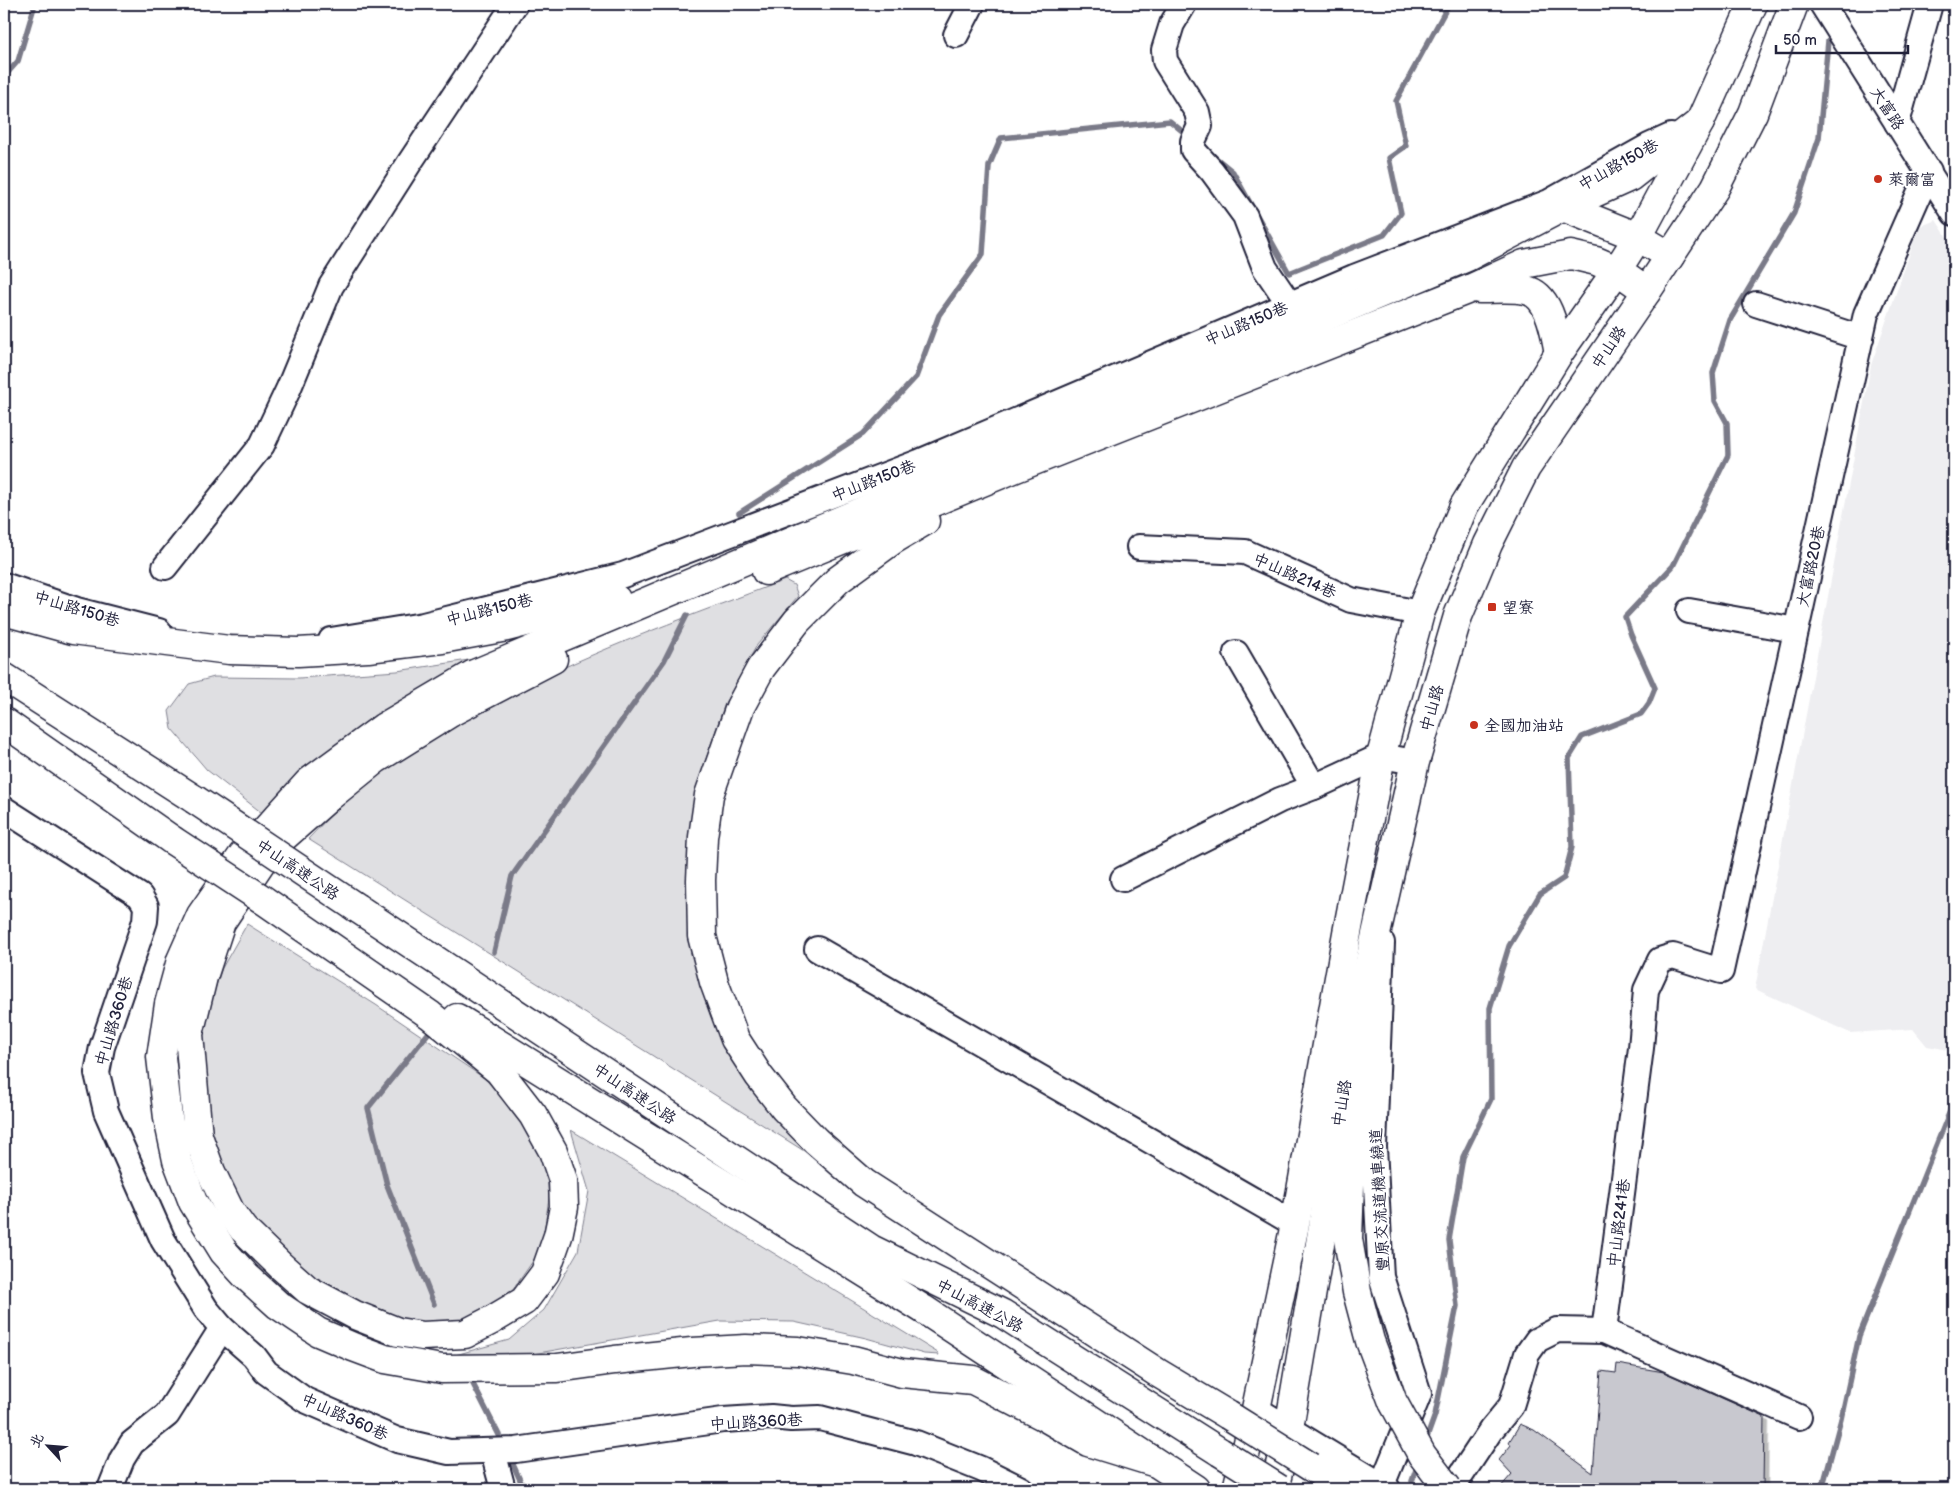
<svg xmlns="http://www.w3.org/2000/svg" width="1958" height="1493" viewBox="0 0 1958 1493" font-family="'Balsamiq Sans','LXGW WenKai TC',sans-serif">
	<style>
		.built { fill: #eeeef1 }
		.green { fill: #dfdfe2; stroke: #80808e }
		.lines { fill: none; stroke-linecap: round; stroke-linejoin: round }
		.stream { stroke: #7a7a88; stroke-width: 5.5 }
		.building { fill: #c8c8cf; stroke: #22223b; filter: url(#shadow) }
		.minor-casing { stroke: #22223b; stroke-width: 28 }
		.major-casing { stroke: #22223b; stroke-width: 31 }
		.highway-casing { stroke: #22223b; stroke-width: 31 }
		.minor { stroke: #fff; stroke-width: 24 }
		.major { stroke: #fff; stroke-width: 28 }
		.highway { stroke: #fff; stroke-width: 28 }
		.highway-bridge-casing { stroke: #22223b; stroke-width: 31; stroke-linecap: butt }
		.highway-bridge { stroke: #fff; stroke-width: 28 }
		.poi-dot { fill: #c8321e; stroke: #fff; stroke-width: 2 }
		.labels { text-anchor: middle; stroke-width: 4; stroke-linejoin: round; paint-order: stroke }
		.street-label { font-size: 16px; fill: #22223b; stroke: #fff }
		.poi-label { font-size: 16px; fill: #22223b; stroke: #fff; text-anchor: start }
	</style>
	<defs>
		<filter id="shadow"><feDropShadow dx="4.5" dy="4.5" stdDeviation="0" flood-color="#0004"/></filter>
	</defs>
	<rect width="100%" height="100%" fill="#fff"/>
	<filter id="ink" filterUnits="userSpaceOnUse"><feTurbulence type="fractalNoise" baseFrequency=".02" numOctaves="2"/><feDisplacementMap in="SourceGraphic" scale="10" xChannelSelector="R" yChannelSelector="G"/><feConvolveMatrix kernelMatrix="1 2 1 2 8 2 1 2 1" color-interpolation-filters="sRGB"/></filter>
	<g filter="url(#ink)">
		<!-- built -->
		<path class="built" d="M 1936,220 L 1954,248 L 1954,1051 L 1927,1046 L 1913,1029 L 1850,1033 L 1755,989 L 1871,365 L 1919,227 Z"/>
		<!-- green -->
		<g class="green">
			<path d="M 785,580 L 794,585 L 798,596 L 757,645 L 725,703 L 705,762 L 694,815 L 694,949 L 820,1161 L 308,839 C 318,829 328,817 340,807 C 466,694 629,639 785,580 Z"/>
			<path d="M 488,657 L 262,813 L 207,770 L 172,729 L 169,711 L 189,684 L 214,677 L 299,678 L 397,671 Z"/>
			<path d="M 247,924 L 376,1005 L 484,1078 L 531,1126 L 546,1162 L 549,1197 L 542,1248 L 510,1294 L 466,1319 L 418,1327 L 372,1312 L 322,1286 L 246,1216 L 222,1168 L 209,1118 L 201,1065 L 205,1018 L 222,968 Z"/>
			<path d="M 571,1130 L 938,1353 L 939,1355 L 924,1354 L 866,1338 L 794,1322 L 720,1321 L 493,1361 L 437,1360 L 509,1340 L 544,1310 L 578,1251 L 589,1191 Z"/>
		</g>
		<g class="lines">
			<!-- stream -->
			<g class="stream">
				<path d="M 4,77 L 18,61 L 35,4"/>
				<path d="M 1211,154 L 1233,172 L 1289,273 L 1384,235 L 1401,213 L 1389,158 L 1406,146 L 1396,101 L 1449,4"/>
				<path d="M 739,513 L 863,434 L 916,377 L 939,315 L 983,254 L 989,166 L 1001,138 L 1170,121 L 1188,136"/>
				<path d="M 494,952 L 512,876 L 664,661 L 687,615"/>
				<path d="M 430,1031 L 368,1108 L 387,1185 L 434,1304"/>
				<path d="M 471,1380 L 499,1435"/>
				<path d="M 1425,1443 L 1435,1415 L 1457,1306 L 1449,1240 L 1463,1157 L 1491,1099 L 1490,1008 L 1509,946 L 1540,894 L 1564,878 L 1572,847 L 1569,758 L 1582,737 L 1641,714 L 1649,703 L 1655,688 L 1631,635 L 1625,617 L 1673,566 L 1728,455 L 1727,423 L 1715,401 L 1713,373 L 1730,320 L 1794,213 L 1819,138 L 1828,41"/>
				<path d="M 512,1462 L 524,1489"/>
				<path d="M 1412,1481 L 1418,1464"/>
				<path d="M 1822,1489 L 1841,1419 L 1859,1336 L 1954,1101"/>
			</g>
		</g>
		<!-- building -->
		<path class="building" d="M 1617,1364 L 1664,1372 L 1764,1417 L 1763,1489 L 1499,1489 L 1512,1474 L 1499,1460 L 1511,1445 L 1509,1442 L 1520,1424 L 1534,1430 L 1593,1473 L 1601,1371 L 1616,1373 Z"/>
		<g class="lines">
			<!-- minor casing -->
			<g class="minor-casing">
				<g id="minor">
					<path d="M 1184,4 L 1172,24 L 1164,50 L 1165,61 L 1197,112 L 1200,126 L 1193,141 L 1193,150 L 1212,171 L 1245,216 L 1265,268 L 1290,305"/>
					<path d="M 1822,4 L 1954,213"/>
					<path d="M 956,35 L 972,4"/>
					<path d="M 1897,123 L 1930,4"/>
					<path d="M 1756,304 L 1861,338"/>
					<path d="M 1139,547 L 1245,552 L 1351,600 L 1420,613"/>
					<path d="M 165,567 L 262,445 L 288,390 L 331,286 L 410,162 L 515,4"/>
					<path d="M 4,585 L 77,610 L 159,631"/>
					<path d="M 1689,611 L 1796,630"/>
					<path d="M 331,640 L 423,625 L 623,575 L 919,462 L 1354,277 L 1549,202 L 1649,146 L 1671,136"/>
					<path d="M 1236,653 L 1314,787"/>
					<path d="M 4,809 L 140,896 L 146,906 L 145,921 L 102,1047 L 97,1073 L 106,1111 L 163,1240 L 206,1309 L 222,1328 L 254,1356 L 266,1372 L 305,1400 L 397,1440 L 449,1452 L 516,1450 L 723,1420 L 771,1417 L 791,1419 L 820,1418 L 916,1443 L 981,1469 L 1021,1489"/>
					<path d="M 1123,879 L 1280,800 L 1314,787 L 1381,756 L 1415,762"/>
					<path d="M 817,949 L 1295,1224"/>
					<path d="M 1604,1331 L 1799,1417"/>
					<path d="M 1256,1409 L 1388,1489"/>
					<path d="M 493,1452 L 503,1489"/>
					<path d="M 1382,1485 L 1419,1394 L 1381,1277 L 1374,1147 L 1382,943"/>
					<path d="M 110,1489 L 122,1459 L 132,1443 L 167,1415 L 222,1328"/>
					<path d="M 1452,1489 L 1491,1430 L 1511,1406 L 1527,1354 L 1537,1340 L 1557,1330 L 1604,1331 L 1641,1048 L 1646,990 L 1660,960 L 1673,956 L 1721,971 L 1866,314 L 1929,171"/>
				</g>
			</g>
			<!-- major casing -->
			<g class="major-casing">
				<g id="major">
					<path d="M 1237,1489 L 1256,1409 L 1295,1224 L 1347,933 L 1381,756 L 1420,613 L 1464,506 L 1559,353 L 1617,270 L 1638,237 L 1700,122 L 1753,4"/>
					<path d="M 1274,1489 L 1289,1428 L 1323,1226 L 1337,1128 L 1360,1005 L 1415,762 L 1458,616 L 1488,544 L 1526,468 L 1647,291 L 1715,188 L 1753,113 L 1794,4"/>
				</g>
			</g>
			<!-- highway casing -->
			<g class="highway-casing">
				<g id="highway">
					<path d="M 1563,207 L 1638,237 L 1670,256"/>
					<path d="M 1479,289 C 1494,289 1511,287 1526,290 C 1550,295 1555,333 1559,353"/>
					<path d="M 925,521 L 893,540 L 838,580 L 797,621 L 761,668 L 740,707 L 709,795 L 703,837 L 701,880 L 702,936 L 714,982 L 735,1039 L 759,1076 L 784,1108 L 816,1141 L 864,1183 L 1158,1373 L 1228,1415"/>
					<path d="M 766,571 L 1016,468 L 1472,288 L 1524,264 L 1571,255 L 1596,261 L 1617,270 L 1647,291"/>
					<path d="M 4,611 L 73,630 L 229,650 L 298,652 L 368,648 L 442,639 L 507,627 L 616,599"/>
					<path d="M 4,677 L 194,799"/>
					<path d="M 4,722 L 172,840"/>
					<path d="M 262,899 L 430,1015 L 499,1071 L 533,1115 L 553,1151 L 563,1180 L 564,1207 L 558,1236 L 545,1273 L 524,1301 L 492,1320 L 465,1334 L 422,1336 L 398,1332 L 355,1315 L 308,1290 L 281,1266 L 243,1229 L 230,1211 L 211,1172 L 198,1136 L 189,1034 L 203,977 L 221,922 L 270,849 L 329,797 L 376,759 L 453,711 L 553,659"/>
					<path d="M 357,908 L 871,1249 L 1003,1314 L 1220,1452"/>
					<path d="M 1360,1005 L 1357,1118 L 1350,1184 L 1348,1239 L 1357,1292 L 1370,1341 L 1393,1402"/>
					<path d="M 457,1018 L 923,1309 L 1196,1489"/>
					<path d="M 1153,1462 L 1088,1442 L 1043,1416 L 973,1380 L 902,1373 L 853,1360 L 798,1351 L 746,1349 L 692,1352 L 615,1360 L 557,1368 L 442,1369 L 385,1359 L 353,1347 L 318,1332 L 278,1305 L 246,1276 L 224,1252 L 193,1202 L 177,1160 L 168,1118 L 161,1057 L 169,1004 L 181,960 L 201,915 L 242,856 L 309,782 L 384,727 L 472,675 L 1467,257 L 1563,207 L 1630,177 L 1700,122"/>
					<path d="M 1311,1467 L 1347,1489"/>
				</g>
			</g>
			<!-- minor -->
			<use href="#minor" class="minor"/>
			<!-- major -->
			<use href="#major" class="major"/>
			<!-- highway -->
			<use href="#highway" class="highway"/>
			<!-- highway-bridge casing -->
			<g class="highway-bridge-casing">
				<g id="highway-bridge">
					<path d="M 194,799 L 357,908"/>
					<path d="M 172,840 L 262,899"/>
					<path d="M 1393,1402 L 1422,1455 L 1448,1489"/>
					<path d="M 1228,1415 L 1311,1467"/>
					<path d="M 1220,1452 L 1279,1489"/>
				</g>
			</g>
			<!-- highway-bridge -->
			<use href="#highway-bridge" class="highway-bridge"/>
		</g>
	</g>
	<!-- markers -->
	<g class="poi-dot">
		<circle cx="1878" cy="179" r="5"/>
		<rect x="1487" y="602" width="10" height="10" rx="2.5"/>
		<circle cx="1474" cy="725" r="5"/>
	</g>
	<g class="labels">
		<!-- street labels -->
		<g class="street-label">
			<text transform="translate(1888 108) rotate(57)" y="6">大富路</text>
			<text transform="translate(1618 164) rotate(-29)" y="6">中山路150巷</text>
			<text transform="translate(1246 323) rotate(-23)" y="6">中山路150巷</text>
			<text transform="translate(1608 347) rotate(-56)" y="6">中山路</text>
			<text transform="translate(873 480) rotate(-21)" y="6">中山路150巷</text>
			<text transform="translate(1810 566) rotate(-78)" y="6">大富路20巷</text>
			<text transform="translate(1295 575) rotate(24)" y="6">中山路214巷</text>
			<text transform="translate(77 608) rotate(17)" y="6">中山路150巷</text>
			<text transform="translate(489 609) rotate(-14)" y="6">中山路150巷</text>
			<text transform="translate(1431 708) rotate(-74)" y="6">中山路</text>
			<text transform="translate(298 869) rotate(34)" y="6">中山高速公路</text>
			<text transform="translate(113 1021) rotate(-73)" y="6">中山路360巷</text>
			<text transform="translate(635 1093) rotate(34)" y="6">中山高速公路</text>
			<text transform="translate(1341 1103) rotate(-80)" y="6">中山路</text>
			<text transform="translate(1379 1200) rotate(-93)" y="6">豐原交流道機車繞道</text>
			<text transform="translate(1618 1223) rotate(-83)" y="6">中山路241巷</text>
			<text transform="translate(980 1305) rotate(28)" y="6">中山高速公路</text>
			<text transform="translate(345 1416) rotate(24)" y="6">中山路360巷</text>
			<text transform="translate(756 1421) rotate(-3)" y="6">中山路360巷</text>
		</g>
		<!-- poi labels -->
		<g class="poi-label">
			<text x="1888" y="185">萊爾富</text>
			<text x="1502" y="613">望寮</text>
			<text x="1484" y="731">全國加油站</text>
		</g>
	</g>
	<!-- margin -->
	<rect width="1958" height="1493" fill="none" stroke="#fff" stroke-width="20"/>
	<rect x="10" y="10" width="1938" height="1473" fill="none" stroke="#22223b" stroke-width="2" filter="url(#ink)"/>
	<!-- north arrow -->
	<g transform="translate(48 1446) rotate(296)" stroke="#ffffff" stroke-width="4" paint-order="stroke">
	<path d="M0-4L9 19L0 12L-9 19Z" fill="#22223b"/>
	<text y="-8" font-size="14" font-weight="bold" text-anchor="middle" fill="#22223b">北</text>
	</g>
	<!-- scale -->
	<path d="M1776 45v8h132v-8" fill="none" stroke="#22223b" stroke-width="2.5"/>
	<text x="1783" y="45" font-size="15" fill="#22223b" stroke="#ffffff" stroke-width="4" paint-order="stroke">50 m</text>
</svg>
